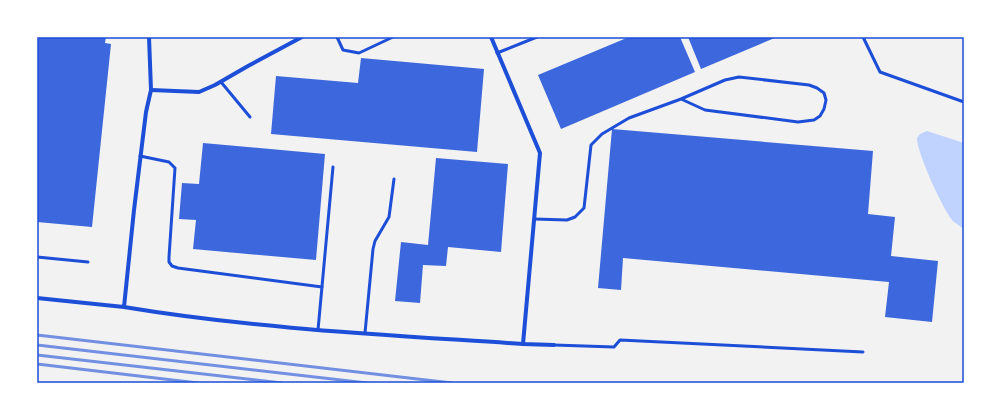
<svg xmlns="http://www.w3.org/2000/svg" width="1001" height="420" viewBox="0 0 1001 420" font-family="'Space Grotesk',sans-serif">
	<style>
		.water { fill: #bfd3fe }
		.building { fill: #3d67dc }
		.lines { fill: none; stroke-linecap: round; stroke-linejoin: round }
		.service { stroke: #1d4ed8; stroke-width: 3 }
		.minor { stroke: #1d4ed8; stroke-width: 4 }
		.rail { stroke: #7290e2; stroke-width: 3 }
		.neatline { fill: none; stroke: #1d4ed8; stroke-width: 1.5 }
	</style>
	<rect width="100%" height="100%" fill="#f2f2f2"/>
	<!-- water -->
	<path class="water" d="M 927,131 L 964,143 L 964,227 L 962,228 C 960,226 957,224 954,222 C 944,212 917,153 917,138 L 920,134 Z"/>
	<!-- building -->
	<g class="building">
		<path d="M 37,37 L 106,37 L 105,43 L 111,44 L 92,227 L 37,222 Z"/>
		<path d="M 629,37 L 680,37 L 695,72 L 561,129 L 538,75 Z"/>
		<path d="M 688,37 L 777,37 L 701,69 Z"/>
		<path d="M 361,58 L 484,69 L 477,152 L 271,134 L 276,76 L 358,83 Z"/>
		<path d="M 612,129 L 873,151 L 868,214 L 895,217 L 891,256 L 938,261 L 932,322 L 885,317 L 889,282 L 623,258 L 621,290 L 598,288 Z"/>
		<path d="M 203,143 L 325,154 L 316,260 L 193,249 L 196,220 L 179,219 L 182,183 L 199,184 Z"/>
		<path d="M 436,158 L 508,164 L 501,252 L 448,247 L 446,266 L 423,265 L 420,303 L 395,301 L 401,242 L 428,245 Z"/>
	</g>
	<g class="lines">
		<!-- service -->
		<g class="service">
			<path d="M 337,37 L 343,50 L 359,53 L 393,37"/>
			<path d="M 863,37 L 880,72 L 964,102"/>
			<path d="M 497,53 L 537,37"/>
			<path d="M 221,82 L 250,117"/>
			<path d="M 140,156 L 169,162 L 175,168 L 169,257 L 169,262 L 172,266 L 178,268 L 322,287"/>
			<path d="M 534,219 L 567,220 L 575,217 L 584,208 L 591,145 L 602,134 L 629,118 L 681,99 L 725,80 L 739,77 L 809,85 L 817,88 L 824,93 L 826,100 L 824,109 L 820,116 L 814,120 L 798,122 L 705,110 L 681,99"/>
			<path d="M 37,257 L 88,262"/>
			<path d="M 318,330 L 333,167"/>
			<path d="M 365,333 L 373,249 L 375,241 L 389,217 L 394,179"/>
			<path d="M 554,345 L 614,347 L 620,340 L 863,352"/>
		</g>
		<!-- minor -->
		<g class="minor">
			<path d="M 491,37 L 540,153 L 523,344"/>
			<path d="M 151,90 L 199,92 L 215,85 L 248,66 L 302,37"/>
			<path d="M 37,298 L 124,307 L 134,210 L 146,112 L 151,90 L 149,37"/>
			<path d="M 124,307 C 256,329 390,335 523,344 L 554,345"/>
		</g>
		<!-- rail -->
		<g class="rail">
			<path d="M 37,335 L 452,383"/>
			<path d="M 37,345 L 367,383"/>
			<path d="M 37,355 L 282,383"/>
			<path d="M 37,364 L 198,383"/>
		</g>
	</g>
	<!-- border -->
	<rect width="1001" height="420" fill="none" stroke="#ffffff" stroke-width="76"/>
	<rect x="38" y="38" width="925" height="344" class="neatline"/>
</svg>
